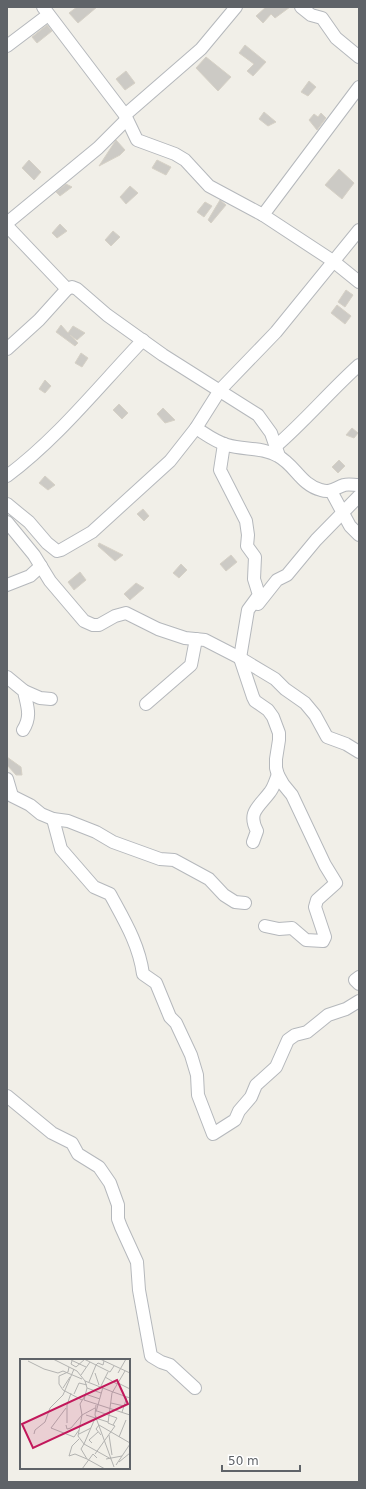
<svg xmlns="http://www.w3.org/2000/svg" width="366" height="1489" viewBox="0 0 366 1489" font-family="'DejaVu Sans',sans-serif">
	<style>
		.building { fill: #cccac5; stroke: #d6d1c6 }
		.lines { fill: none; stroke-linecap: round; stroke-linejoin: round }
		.street-casing { stroke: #b5b8bc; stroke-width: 14 }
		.street { stroke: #fff; stroke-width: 12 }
		.inset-road { fill: none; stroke: #b3b3b1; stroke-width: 1 }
		.view { fill: #c2185b; fill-opacity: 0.15; stroke: #c2185b; stroke-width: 2 }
		.inset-edge { fill: none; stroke: #5f6368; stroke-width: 2 }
	</style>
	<rect width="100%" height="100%" fill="#f1efe8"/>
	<!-- building -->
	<g class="building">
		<path d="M 77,7 L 97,7 L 78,23 L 69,13 Z"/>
		<path d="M 266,7 L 290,7 L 275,18 L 271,14 L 263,23 L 256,16 Z"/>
		<path d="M 47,25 L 52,31 L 37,43 L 32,37 Z"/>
		<path d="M 245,45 L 266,62 L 253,76 L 247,71 L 254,64 L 239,53 Z"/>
		<path d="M 206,57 L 231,77 L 218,91 L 196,68 Z"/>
		<path d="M 126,71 L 135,83 L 125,90 L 116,79 Z"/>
		<path d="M 309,81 L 316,87 L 308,96 L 301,92 Z"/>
		<path d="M 264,112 L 276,122 L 268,126 L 259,119 Z"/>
		<path d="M 321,113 L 326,118 L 317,130 L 309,120 L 314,114 L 318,117 Z"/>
		<path d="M 116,140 L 125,150 L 120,155 L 99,166 Z"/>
		<path d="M 29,160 L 41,172 L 34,180 L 22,168 Z"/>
		<path d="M 157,160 L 171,167 L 166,175 L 152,168 Z"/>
		<path d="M 339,169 L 354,183 L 342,199 L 325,185 Z"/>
		<path d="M 66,184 L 72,187 L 60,196 L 56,192 Z"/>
		<path d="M 130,186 L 138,193 L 126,204 L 120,197 Z"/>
		<path d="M 220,200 L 226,205 L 211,223 L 208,220 Z"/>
		<path d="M 205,202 L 212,206 L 204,217 L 197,212 Z"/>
		<path d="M 60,224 L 67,231 L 57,238 L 52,233 Z"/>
		<path d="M 113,231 L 120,237 L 111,246 L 105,240 Z"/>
		<path d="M 346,290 L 353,295 L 345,307 L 338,302 Z"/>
		<path d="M 337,305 L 351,316 L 345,324 L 331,313 Z"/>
		<path d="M 61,325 L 68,333 L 73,326 L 85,333 L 77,340 L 70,335 L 78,343 L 75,346 L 56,332 Z"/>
		<path d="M 81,353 L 88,358 L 82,367 L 75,363 Z"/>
		<path d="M 45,380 L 51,386 L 45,393 L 39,389 Z"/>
		<path d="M 119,404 L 128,413 L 122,419 L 113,410 Z"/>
		<path d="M 163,408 L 175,420 L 165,423 L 157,414 Z"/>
		<path d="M 352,428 L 358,433 L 354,438 L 346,435 Z"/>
		<path d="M 339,460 L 345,466 L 338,473 L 332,467 Z"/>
		<path d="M 45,476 L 55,485 L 48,490 L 39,483 Z"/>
		<path d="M 143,509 L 149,516 L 144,521 L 137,514 Z"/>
		<path d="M 99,543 L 123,555 L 115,561 L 98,546 Z"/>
		<path d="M 231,555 L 237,562 L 226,571 L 220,564 Z"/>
		<path d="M 181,564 L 187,570 L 179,578 L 173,573 Z"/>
		<path d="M 80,572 L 86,580 L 74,590 L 68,582 Z"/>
		<path d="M 136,583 L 144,588 L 130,600 L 124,594 Z"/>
		<path d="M 7,757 L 21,767 L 22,775 L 16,775 L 7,765 Z"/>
	</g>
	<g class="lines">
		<!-- street casing -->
		<g class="street-casing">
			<g id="street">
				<path d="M 43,7 L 125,115 L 137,140 L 175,154 L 185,160 L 209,186 L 263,215 L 333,261 L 359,282"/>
				<path d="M 301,7 L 311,15 L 322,18 L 336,38 L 359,57"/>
				<path d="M 7,46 L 48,15"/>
				<path d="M 125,115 L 201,49 L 236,7"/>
				<path d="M 263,215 L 359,87"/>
				<path d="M 7,223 L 98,148 L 126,120"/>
				<path d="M 7,226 L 67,289 L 72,287 L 77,289 L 107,315 L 163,355 L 258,415 L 271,433 L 279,456"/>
				<path d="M 7,349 L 39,320 L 67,289"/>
				<path d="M 196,428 C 207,435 214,441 227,445 C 244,450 263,447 278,456 C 295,465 301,485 321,490 C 331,493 335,488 344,485 C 348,484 354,485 359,485"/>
				<path d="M 224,444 L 220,470 L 246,521 L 248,535 L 247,546 L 255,557 L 254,579 L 259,595 L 248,610 L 240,658 L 253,697 L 255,701 L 268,710 L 273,717 L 279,733 L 279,740 L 276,759 L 276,768 L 278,775 L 283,784 L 292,795 L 325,865 L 336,883 L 317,900 L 315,907 L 325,937 L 323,941 L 306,940 L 292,928 L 279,929 L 265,926"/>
				<path d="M 276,446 C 306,420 330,391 359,365"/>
				<path d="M 7,476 C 58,438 99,386 143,340"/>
				<path d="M 331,491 L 350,526 L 359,535"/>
				<path d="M 7,504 L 29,522 L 47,543 L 57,551 L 61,550 L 92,532 L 170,461 L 196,428 L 220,390 L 276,332 L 359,230"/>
				<path d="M 7,522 L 34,555 L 50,581 L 84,621 L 93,625 L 99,625 L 115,616 L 126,613 L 158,629 L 185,638 L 205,640 L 240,658 L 275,679 L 285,689 L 305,703 L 315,715 L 327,737 L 346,744 L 359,752"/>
				<path d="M 7,585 L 30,576 L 41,566"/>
				<path d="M 258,604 L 277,580 L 287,575 L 316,540 L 359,496"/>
				<path d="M 7,677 L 24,691 C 27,706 32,716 23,730"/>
				<path d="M 24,691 L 40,698 L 51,699"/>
				<path d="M 146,704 L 191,665 L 196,639"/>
				<path d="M 7,779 L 12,796 L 30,805 L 41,814 L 53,819 L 68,821 L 96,832 L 113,842 L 160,859 L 174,860 L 209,879 L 224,895 L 235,902 L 245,903"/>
				<path d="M 53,819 L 61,849 L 94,887 L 110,894 C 124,920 139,944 143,974 L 156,983 L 170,1017 L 176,1023 L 191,1055 L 197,1075 L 198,1095 L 213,1134 L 235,1120 L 239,1111 L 251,1097 L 256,1085 L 276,1067 L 288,1040 L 295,1035 L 307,1032 L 328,1015 L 346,1009 L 359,1001"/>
				<path d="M 253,842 L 257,831 C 247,812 259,807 270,792 C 274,787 275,781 278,775"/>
				<path d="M 359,977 L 355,980 L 359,984"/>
				<path d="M 7,1096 L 52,1133 L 72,1143 L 78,1154 L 99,1167 L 110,1183 L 118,1205 L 118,1219 L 121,1227 L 137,1262 L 139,1290 L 151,1356 L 161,1362 L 170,1365 L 195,1388"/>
			</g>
		</g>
		<!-- street -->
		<use href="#street" class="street"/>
	</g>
	<!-- overview -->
	<g transform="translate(20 1359)">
		<rect width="110" height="110" fill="#f1efe8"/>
		<path class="inset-road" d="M 33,0 L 57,12 L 65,22 L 93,33M 64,0 L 90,13 L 94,7M 80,0 L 110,14M 51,1 L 66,8M 8,2 L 24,10 L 38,14 L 43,12 L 62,20M 52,2 L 51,5 L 56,8 L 65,0M 76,6 L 78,4 L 83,6 L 84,2M 49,8 L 48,13 L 39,17 L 39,25 L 43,31 L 62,41M 75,14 L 79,26M 98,14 L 106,0M 61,16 L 70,3M 85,18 L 97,25M 65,22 L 67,29 L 64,41 L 110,56M 69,23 L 76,6M 98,24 L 110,30M 81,27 L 88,13M 43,29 L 50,18M 67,29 L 81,34M 93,33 L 110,39M 54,35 L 59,24 L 67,26M 65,35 L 80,40M 66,35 L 60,45 L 62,56 L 58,77 L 64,85 L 61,90 L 67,100 L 85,110M 91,44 L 104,47M 76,46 L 75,56 L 94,108M 77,52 L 97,59 L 93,66M 76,53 L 83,28M 102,53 L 107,38M 66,56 L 88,63M 47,64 L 47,46 L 51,34M 46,66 L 47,70 L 51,69 L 62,56 L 75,49M 31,69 L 54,78 L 59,71M 31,69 L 46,49M 14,75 L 15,71 L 25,63 L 30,49 L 43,36 L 54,10M 59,75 L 71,69M 81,76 L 76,70 L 79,66 L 110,84M 89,76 L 92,96M 99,78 L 106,61M 59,80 L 52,87 L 49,97 L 55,95 L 67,100M 72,84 L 69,81 L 78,73M 64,85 L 76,57M 64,85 L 91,100M 75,95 L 95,67 L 88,64 L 92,34 L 105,12M 86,100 L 102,97M 99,103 L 110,94M 96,106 L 110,85M 62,110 L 73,95 L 77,99"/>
		<path class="view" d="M 97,21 L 108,45 L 13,89 L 2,65 Z"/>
		<rect width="110" height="110" class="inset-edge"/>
	</g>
	<!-- border -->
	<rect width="366" height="1489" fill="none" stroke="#5f6368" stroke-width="16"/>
	<!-- scale -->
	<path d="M222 1465v6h78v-6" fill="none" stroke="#5f6368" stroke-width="2"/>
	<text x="228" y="1465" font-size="12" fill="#5f6368" stroke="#ffffff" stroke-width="3" paint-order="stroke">50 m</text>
</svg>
